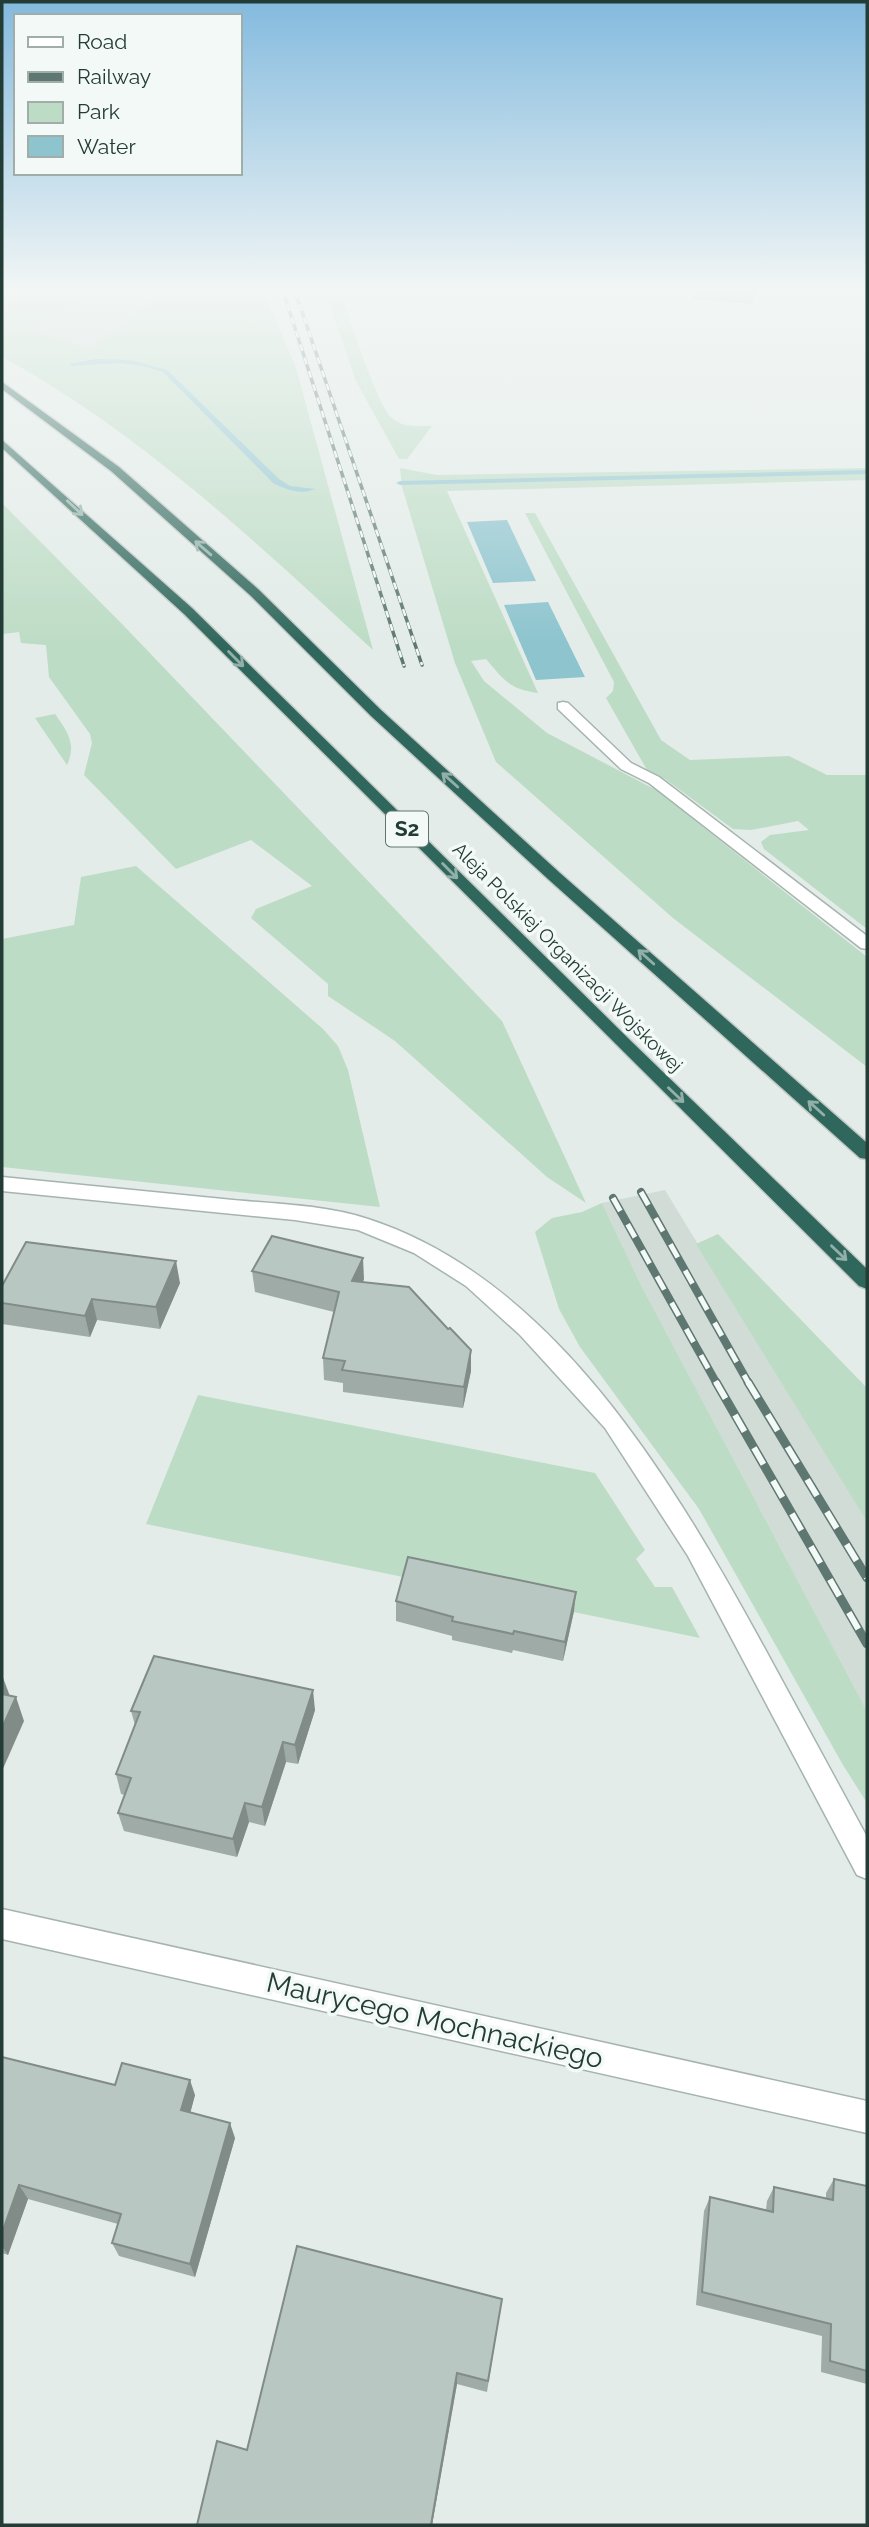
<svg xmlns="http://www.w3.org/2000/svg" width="869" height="2527" viewBox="0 0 869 2527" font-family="Raleway,sans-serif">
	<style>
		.built { fill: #d1dcd7 }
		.green { fill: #bddcc5 }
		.water { fill: #8dc4ce }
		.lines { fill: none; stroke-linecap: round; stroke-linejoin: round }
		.stream { fill: #8dc4ce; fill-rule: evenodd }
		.street-casing { stroke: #a6b4af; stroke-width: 3 }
		.highway-casing { stroke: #c1c8c6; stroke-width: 3 }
		.street { fill: #fff; fill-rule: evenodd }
		.highway { fill: #30675c; fill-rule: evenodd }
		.rail-far2-casing { stroke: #5e7871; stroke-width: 3.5 }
		.rail-far1-casing { stroke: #5e7871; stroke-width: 8 }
		.rail-casing { stroke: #5e7871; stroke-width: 9 }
		.rail-far2 { stroke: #f3f9f6; stroke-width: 2.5; stroke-dasharray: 7; stroke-linecap: butt }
		.rail-far1 { stroke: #f3f9f6; stroke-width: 5; stroke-dasharray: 15; stroke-linecap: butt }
		.rail { stroke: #f3f9f6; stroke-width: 6; stroke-dasharray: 19; stroke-linecap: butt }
		.wall { fill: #9eaba6 }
		.shaded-wall { fill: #818b87 }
		.building { fill: #b8c7c1; stroke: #818b87; stroke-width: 2 }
		.oneway { stroke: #92b0a9 }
		.labels { text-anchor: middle; stroke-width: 7; stroke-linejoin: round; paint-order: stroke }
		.far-street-label { font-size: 19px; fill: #233c35; stroke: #f3f9f6 }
		.shield { fill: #f3f9f6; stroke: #61756f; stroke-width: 2 }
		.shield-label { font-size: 21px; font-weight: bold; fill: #233c35 }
		.near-street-label { font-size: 28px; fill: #233c35; stroke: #f3f9f6 }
	</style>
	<rect width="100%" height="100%" fill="#e3ece8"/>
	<!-- built -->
	<g class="built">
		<path d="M 95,291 L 163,291 L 92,349 L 34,332 Z"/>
		<path d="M 665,1190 L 867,1522 L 867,1711 L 641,1285 L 602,1203 Z"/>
	</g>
	<!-- green -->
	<g class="green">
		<path d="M 2,291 L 95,291 L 35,332 L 92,349 L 163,291 L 264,291 L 296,368 L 373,650 C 262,547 136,429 2,357 Z"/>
		<path d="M 325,291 L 340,291 C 349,315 376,403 391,417 C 401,428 418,426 432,426 L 407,459 L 399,459 L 355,379 Z"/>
		<path d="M 400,468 L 437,475 L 867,468 L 867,480 L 447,491 L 538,693 C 509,689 504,680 486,659 L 471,661 L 484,681 L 547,733 L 656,790 L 867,957 L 867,1067 L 673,918 L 496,762 L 455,663 L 402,487 Z"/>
		<path d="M 2,503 L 123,625 L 502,1021 L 586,1203 L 547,1177 L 395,1041 L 328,996 L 328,984 L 251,918 L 256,909 L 312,886 L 251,840 L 176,869 L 84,775 L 92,743 L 90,734 L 49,677 L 46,645 L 21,643 L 19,632 L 2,634 Z"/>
		<path d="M 525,513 L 535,513 L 661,740 L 690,760 L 789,756 L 827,775 L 867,775 L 867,929 L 764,849 L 761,842 L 770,835 L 809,830 L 798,821 L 751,830 L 733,829 L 665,779 L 647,770 L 606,698 L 613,691 L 614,682 Z"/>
		<path d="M 55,714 C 67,731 77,744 67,765 L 35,718 Z"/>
		<path d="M 136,866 L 323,1029 L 338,1046 L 348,1070 L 380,1207 L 2,1167 L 2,939 L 74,925 L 81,877 Z"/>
		<path d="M 602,1203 L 641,1285 L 867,1711 L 867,1803 L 843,1765 L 699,1509 L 580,1347 L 559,1309 L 535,1232 L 552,1218 L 582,1212 Z"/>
		<path d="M 718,1234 L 867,1388 L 867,1522 L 696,1244 Z"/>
		<path d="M 198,1395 L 595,1473 L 645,1550 L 636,1559 L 655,1587 L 672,1587 L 700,1638 L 146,1524 Z"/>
	</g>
	<!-- water -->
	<g class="water">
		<path d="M 507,520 L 536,581 L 493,583 L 467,522 Z"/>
		<path d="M 548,602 L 585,677 L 536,680 L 504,605 Z"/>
	</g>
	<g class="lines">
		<!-- stream -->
		<g class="stream">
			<path d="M 96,359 L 131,360 L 167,370 L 279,479 L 290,486 L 315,489 C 302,495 286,490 273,483 L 163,372 L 142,366 L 119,363 L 72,366 L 69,364 Z"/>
			<path d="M 867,470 L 867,474 L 400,485 L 396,483 L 400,481 Z"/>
		</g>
		<!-- street casing -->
		<g class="street-casing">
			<g id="street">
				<path d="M 563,702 L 568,703 L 631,763 L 659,777 L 867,936 L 867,949 L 861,948 L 649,783 L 621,769 L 558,709 L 558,703 Z"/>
				<path d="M 2,1177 C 79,1185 156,1192 233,1200 C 275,1204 327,1205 368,1219 C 556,1280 675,1485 765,1649 C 799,1712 833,1774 867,1837 L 867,1879 L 857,1875 L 688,1556 L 605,1428 L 520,1335 L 466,1286 L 414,1253 L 358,1230 L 295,1220 L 2,1191 Z"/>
				<path d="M 2,1909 L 867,2101 L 867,2133 L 2,1939 Z"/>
			</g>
		</g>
		<!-- highway casing -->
		<g class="highway-casing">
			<g id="highway">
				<path d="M 2,382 L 119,467 L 259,590 L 381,710 L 560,873 L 867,1143 L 867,1159 L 860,1158 L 548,879 L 371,716 L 251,596 L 111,471 L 2,389 Z"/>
				<path d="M 2,440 L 192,608 L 633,1043 L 867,1269 L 867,1289 L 859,1286 L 184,614 L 2,448 Z"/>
			</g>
		</g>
		<!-- street -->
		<use href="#street" class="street"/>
		<!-- highway -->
		<use href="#highway" class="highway"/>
		<!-- rail-far2 casing -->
		<g class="rail-far2-casing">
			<g id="rail-far2">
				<path d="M 283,291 L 404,666"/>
				<path d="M 295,291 L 422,665"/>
			</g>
		</g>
		<!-- rail-far1 casing -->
		<g class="rail-far1-casing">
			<g id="rail-far1">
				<path d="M 641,1192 L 749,1384"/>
				<path d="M 613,1198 L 717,1384"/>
			</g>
		</g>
		<!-- rail casing -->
		<g class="rail-casing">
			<g id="rail">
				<path d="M 716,1382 L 867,1644"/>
				<path d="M 748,1382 L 867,1578"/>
			</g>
		</g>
		<!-- rail-far2 -->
		<use href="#rail-far2" class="rail-far2"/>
		<!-- rail-far1 -->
		<use href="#rail-far1" class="rail-far1"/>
		<!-- rail -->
		<use href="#rail" class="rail"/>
	</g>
	<!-- wall -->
	<g class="wall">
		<path d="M 757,291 L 751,304 L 693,299 L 694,292 Z"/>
		<path d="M 252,1271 L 364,1279 L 363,1282 L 471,1371 L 463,1408 L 343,1392 L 343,1383 L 324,1380 L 323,1358 L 334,1312 L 255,1292 Z"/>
		<path d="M 180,1283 L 160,1329 L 97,1320 L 90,1337 L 2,1324 L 2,1286 Z"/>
		<path d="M 396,1601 L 574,1611 L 563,1661 L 513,1650 L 512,1653 L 452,1640 L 452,1636 L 396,1621 Z"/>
		<path d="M 315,1710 L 298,1764 L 286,1762 L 265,1826 L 249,1822 L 237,1857 L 124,1831 L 118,1813 L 125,1795 L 121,1794 L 116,1774 L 135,1725 L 131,1711 Z"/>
		<path d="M 2,2057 L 115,2085 L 195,2095 L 190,2113 L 235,2138 L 195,2277 L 119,2256 L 112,2243 L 118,2224 L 28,2199 L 8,2255 L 2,2253 Z"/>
		<path d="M 834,2179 L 867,2186 L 867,2384 L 821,2372 L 822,2336 L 696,2305 L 704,2211 L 710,2197 L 766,2210 L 767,2201 L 774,2187 L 826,2198 L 826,2193 Z"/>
		<path d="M 502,2299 L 487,2392 L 457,2384 L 432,2525 L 197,2525 L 247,2450 Z"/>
	</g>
	<!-- shaded-wall -->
	<g class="shaded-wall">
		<path d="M 755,291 L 757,291 L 751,304 L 752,296 Z"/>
		<path d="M 363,1258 L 364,1279 L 353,1302 L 352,1281 Z"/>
		<path d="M 176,1261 L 180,1283 L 160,1329 L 156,1307 Z"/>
		<path d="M 92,1299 L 97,1320 L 90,1337 L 85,1316 Z"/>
		<path d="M 471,1350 L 471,1371 L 463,1408 L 464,1387 Z"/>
		<path d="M 576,1592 L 574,1611 L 563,1661 L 565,1642 Z"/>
		<path d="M 2,1675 L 11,1699 L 2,1713 Z"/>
		<path d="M 313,1690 L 315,1710 L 298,1764 L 295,1745 Z"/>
		<path d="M 16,1697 L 24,1721 L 2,1771 L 2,1728 Z"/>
		<path d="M 283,1742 L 286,1762 L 265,1826 L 262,1807 Z"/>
		<path d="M 245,1803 L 249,1822 L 237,1857 L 233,1839 Z"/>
		<path d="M 190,2080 L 195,2095 L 187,2125 L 181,2110 Z"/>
		<path d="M 230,2123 L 235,2138 L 195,2277 L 190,2264 Z"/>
		<path d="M 19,2185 L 28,2199 L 8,2255 L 2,2246 L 2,2233 Z"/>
		<path d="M 457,2373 L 457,2384 L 432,2525 L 431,2525 Z"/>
	</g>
	<!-- building -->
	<g class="building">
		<path d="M 695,291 L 755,291 L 752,296 L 694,292 Z"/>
		<path d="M 272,1236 L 363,1258 L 352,1281 L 409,1287 L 448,1329 L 450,1328 L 471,1350 L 464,1387 L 342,1370 L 345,1361 L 323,1358 L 339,1292 L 252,1271 Z"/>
		<path d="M 26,1242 L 176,1261 L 156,1307 L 92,1299 L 85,1316 L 2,1303 L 2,1286 Z"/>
		<path d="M 408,1557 L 576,1592 L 565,1642 L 514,1631 L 513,1634 L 452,1621 L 453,1617 L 396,1601 Z"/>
		<path d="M 154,1656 L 313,1690 L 295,1745 L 283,1742 L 262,1807 L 245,1803 L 233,1839 L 118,1813 L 131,1778 L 116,1774 L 140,1712 L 131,1711 Z"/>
		<path d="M 2,1694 L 16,1697 L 2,1728 Z"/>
		<path d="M 2,2057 L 115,2085 L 122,2063 L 190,2080 L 181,2110 L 230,2123 L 190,2264 L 112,2243 L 121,2214 L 19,2185 L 2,2233 Z"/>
		<path d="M 834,2179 L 867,2186 L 867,2371 L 830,2361 L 831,2324 L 702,2292 L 710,2197 L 773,2212 L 774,2187 L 833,2200 Z"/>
		<path d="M 297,2246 L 502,2299 L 488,2381 L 457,2373 L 431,2525 L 197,2525 L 217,2441 L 247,2450 Z"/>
	</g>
	<!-- one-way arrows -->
	<defs><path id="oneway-shaft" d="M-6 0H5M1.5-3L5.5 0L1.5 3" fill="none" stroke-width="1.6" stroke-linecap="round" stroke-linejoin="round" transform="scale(1.75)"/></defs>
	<g class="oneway">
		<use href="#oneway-shaft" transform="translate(75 508) rotate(43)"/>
		<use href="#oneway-shaft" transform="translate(203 548) rotate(-139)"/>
		<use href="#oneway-shaft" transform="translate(236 659) rotate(45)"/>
		<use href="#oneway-shaft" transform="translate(450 780) rotate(-138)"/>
		<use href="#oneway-shaft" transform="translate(450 871) rotate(45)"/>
		<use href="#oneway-shaft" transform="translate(646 957) rotate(-138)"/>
		<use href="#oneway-shaft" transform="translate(676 1095) rotate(44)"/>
		<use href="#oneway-shaft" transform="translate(816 1108) rotate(-138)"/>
		<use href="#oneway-shaft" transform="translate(839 1253) rotate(44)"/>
	</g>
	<!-- sky -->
	<linearGradient id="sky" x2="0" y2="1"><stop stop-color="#83bade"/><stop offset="0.45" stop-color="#f2f6f5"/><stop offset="1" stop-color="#f2f6f5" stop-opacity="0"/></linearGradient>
	<rect width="869" height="644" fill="url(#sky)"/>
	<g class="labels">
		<!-- far-street labels -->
		<g class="far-street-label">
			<text transform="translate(568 957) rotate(45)" y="7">Aleja Polskiej Organizacji Wojskowej</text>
		</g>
		<!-- shield labels -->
		<rect class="shield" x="386" y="811.5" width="42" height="35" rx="5"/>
		<g class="shield-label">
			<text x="407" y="836">S2</text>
		</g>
		<!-- near-street labels -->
		<g class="near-street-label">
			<text transform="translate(435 2020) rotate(13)" y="10">Maurycego Mochnackiego</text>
		</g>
	</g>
	<!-- border -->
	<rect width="869" height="2527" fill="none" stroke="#233c35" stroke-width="7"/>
	<!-- legend -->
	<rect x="14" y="14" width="228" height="161" fill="#f3f9f6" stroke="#a0ada9" stroke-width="2"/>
	<rect x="28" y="37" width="35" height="10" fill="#ffffff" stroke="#a0ada9" stroke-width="2"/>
	<text x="77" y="49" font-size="21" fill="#233c35">Road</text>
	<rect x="28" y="72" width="35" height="10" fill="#5e7871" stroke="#a0ada9" stroke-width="2"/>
	<text x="77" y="84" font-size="21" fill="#233c35">Railway</text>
	<rect x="28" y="102" width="35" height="21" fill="#bddcc5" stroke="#a0ada9" stroke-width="2"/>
	<text x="77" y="119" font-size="21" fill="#233c35">Park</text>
	<rect x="28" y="136" width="35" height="21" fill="#8dc4ce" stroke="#a0ada9" stroke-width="2"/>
	<text x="77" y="154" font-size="21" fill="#233c35">Water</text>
</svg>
